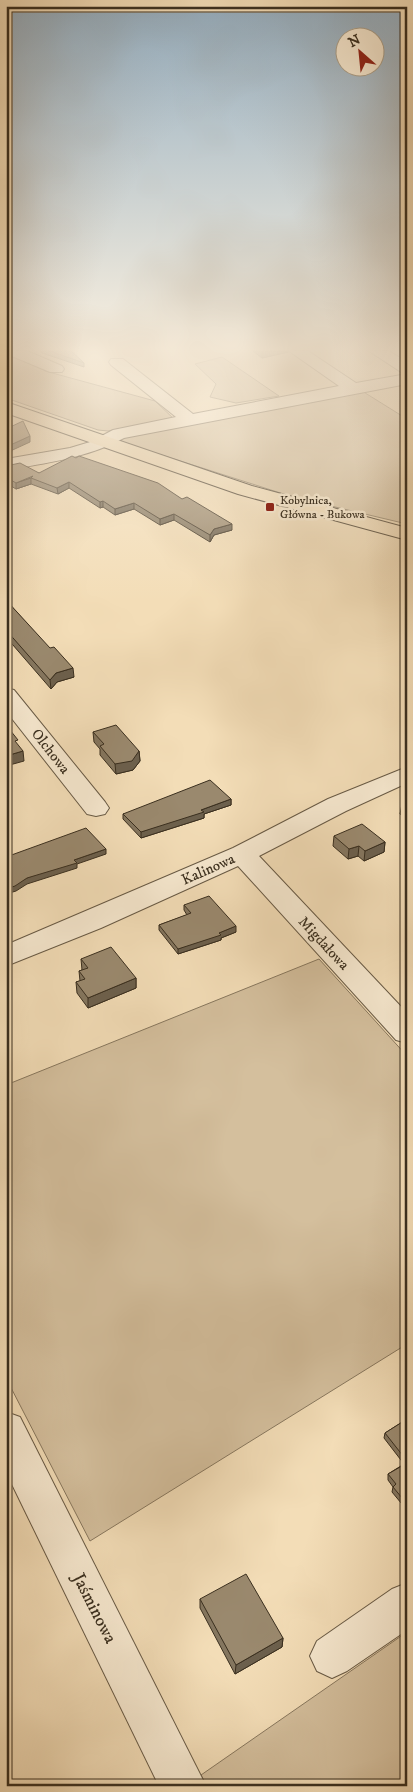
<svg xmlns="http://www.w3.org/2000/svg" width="413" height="1792" viewBox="0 0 413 1792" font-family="'IM FELL DW Pica',serif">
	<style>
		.green { fill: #d4bf9d; stroke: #87775e }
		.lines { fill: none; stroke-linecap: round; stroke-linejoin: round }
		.minor-casing { stroke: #685a45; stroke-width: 2 }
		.major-casing { stroke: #3a2f1f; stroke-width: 2 }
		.minor { fill: #f7e9d0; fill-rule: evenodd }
		.major { fill: #f3ddb7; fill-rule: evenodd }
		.wall { fill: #84765f; stroke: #3a2f1f }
		.shaded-wall { fill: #6c604d; stroke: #3a2f1f }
		.building { fill: #9a896e; stroke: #3a2f1f }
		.poi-dot { fill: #8f2418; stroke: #f7e9d0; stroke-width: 2 }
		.labels { text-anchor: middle; stroke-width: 5; stroke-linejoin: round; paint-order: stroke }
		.far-poi-label { font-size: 12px; fill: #3a2f1f; stroke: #f7e9d0; text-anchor: start }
		.street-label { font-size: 15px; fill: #3a2f1f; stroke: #f7e9d0 }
		.near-street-label { font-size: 18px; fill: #3a2f1f; stroke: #f7e9d0 }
	</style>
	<rect width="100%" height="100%" fill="#f3ddb7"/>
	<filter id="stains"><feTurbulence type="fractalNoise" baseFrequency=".004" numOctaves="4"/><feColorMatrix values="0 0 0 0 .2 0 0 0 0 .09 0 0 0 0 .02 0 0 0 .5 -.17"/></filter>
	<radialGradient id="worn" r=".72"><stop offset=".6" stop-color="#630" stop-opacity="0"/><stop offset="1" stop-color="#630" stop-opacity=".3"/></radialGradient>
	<!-- green -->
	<g class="green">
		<path d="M 6,351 L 11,351 L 45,371 L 155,401 L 174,419 L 108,431 L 98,430 L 6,398 Z"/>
		<path d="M 222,357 L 279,396 L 236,403 L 210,397 L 216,384 L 195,364 Z"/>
		<path d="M 362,391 L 407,419 L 407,524 L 293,497 L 124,443 L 120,439 L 122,436 Z"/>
		<path d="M 319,959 L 407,1056 L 407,1344 L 90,1541 L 6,1378 L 6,1085 Z"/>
		<path d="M 407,1632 L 407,1786 L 206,1786 L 201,1775 Z"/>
	</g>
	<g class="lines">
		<!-- minor casing -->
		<g class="minor-casing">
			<g id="minor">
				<path d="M 6,351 L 27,351 L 62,366 L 64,369 L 62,372 L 50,372 L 7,354 Z"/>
				<path d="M 289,351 L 308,351 L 356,383 L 407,374 L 407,384 L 124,438 C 87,458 47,463 6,470 L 6,459 L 70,448 L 90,442 L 113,430 L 176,417 L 111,365 L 109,362 L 111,359 L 123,359 L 193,414 L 339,386 Z"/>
				<path d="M 369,351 L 389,351 L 407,362 L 407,374 L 401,372 Z"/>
				<path d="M 6,688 L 14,690 L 105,802 L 109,808 L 105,814 L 96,816 L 87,814 L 6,711 Z"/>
				<path d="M 407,767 L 407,783 L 346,811 L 259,856 L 407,1013 L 407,1043 L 396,1040 L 238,866 L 101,928 L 6,966 L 6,945 L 233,848 L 328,799 Z"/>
				<path d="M 6,1412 L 20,1417 L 206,1786 L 159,1786 L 6,1472 Z"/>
				<path d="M 407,1583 L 407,1630 L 347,1671 L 332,1678 L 317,1671 L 310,1656 L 317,1641 L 392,1589 Z"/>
			</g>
		</g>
		<!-- major casing -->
		<g class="major-casing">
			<path id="major" d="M 6,402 L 252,486 L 407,528 L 407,540 L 238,494 L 6,413 Z"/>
		</g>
		<!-- minor -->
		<use href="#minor" class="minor"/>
		<!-- major -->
		<use href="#major" class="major"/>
	</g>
	<!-- wall -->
	<g class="wall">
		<path d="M 41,351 L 71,351 L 84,363 L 84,367 L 42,353 Z"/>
		<path d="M 253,351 L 288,351 L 288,352 L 262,358 Z"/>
		<path d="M 6,466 L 39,473 L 232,530 L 214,535 L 210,542 L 174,520 L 160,525 L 134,509 L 115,515 L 103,507 L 100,508 L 69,488 L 58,494 L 31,484 L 16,489 L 6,483 Z"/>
		<path d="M 6,600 L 74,677 L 57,682 L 51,689 L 6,637 Z"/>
		<path d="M 93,732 L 139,751 L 140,761 L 133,770 L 116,774 L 100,755 L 100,749 L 94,742 Z"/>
		<path d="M 231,799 L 231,805 L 204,814 L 204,818 L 141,838 L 123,819 L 123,814 Z"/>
		<path d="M 407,802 L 407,819 L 400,814 L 402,804 Z"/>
		<path d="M 334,836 L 385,842 L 384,852 L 364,861 L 358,856 L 348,859 L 333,846 Z"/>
		<path d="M 184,905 L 236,932 L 221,938 L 221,940 L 178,954 L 159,930 L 159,925 L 187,915 L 184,910 Z"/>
		<path d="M 81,959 L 136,978 L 136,988 L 88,1008 L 77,993 L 76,982 L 80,981 L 79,971 L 82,970 Z"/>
		<path d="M 407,1419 L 407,1508 L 406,1509 L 392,1492 L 393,1487 L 388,1480 L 388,1474 L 404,1464 L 384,1438 L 385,1433 Z"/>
		<path d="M 200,1599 L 283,1638 L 282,1647 L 235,1674 L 200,1608 Z"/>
	</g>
	<!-- shaded-wall -->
	<g class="shaded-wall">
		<path d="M 262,351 L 288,351 L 288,352 L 262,358 Z"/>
		<path d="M 30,436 L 30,442 L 6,453 L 6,447 Z"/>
		<path d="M 31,478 L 31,484 L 16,489 L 16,483 Z"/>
		<path d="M 69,482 L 69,488 L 58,494 L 57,488 Z"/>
		<path d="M 103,501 L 103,507 L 100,508 L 100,502 Z"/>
		<path d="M 134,503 L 134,509 L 115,515 L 115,509 Z"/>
		<path d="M 174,514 L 174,520 L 160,525 L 160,519 Z"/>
		<path d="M 232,524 L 232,530 L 214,535 L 210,542 L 210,535 L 214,529 Z"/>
		<path d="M 73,668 L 74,677 L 57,682 L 51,689 L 50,680 L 56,673 Z"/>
		<path d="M 23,751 L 24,761 L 6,766 L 6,756 Z"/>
		<path d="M 139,751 L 140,761 L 133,770 L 116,774 L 115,764 Z"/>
		<path d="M 231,799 L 231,805 L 204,814 L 204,818 L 141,838 L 141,832 Z"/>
		<path d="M 385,842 L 384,852 L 364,861 L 365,851 Z"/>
		<path d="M 359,846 L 358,856 L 348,859 L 349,849 Z"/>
		<path d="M 106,849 L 106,854 L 77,864 L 77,868 L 27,884 L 16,891 L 6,894 L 6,889 L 27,878 L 74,860 Z"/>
		<path d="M 236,926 L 236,932 L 221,938 L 221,940 L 178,954 L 178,949 Z"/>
		<path d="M 136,978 L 136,988 L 88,1008 L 88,998 Z"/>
		<path d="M 283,1638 L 282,1647 L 235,1674 L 236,1665 Z"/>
	</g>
	<!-- building -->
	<g class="building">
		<path d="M 50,351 L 71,351 L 84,363 Z"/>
		<path d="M 23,421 L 30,436 L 6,447 L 6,429 Z"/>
		<path d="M 72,456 L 76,458 L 79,456 L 158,483 L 182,499 L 187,497 L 232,524 L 214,529 L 210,535 L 174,514 L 160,519 L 134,503 L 115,509 L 103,501 L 100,502 L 69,482 L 57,488 L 31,478 L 33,476 L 16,483 L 6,477 L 6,466 L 20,463 L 39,473 Z"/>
		<path d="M 6,600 L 50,648 L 54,647 L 73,668 L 56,673 L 50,680 L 6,630 Z"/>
		<path d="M 6,725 L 18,740 L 15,741 L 23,751 L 6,756 Z"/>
		<path d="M 116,725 L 139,751 L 132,761 L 115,764 L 100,746 L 104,744 L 93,732 Z"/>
		<path d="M 210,780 L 231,799 L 201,810 L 204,812 L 141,832 L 123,814 Z"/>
		<path d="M 407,802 L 407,809 L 402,804 Z"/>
		<path d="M 362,824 L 385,842 L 365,851 L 359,846 L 349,849 L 334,836 Z"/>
		<path d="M 86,828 L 106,849 L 74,860 L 77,863 L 27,878 L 15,886 L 6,889 L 6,857 Z"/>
		<path d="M 209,896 L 236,926 L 219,933 L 221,935 L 178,949 L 159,925 L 191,913 L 184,905 Z"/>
		<path d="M 111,947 L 136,978 L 88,998 L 76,982 L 85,979 L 79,971 L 88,968 L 81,959 Z"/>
		<path d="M 407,1419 L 407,1461 L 385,1433 Z"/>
		<path d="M 407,1463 L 407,1504 L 393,1487 L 396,1484 L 388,1474 Z"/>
		<path d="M 246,1574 L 283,1638 L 236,1665 L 200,1599 Z"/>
	</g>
	<!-- sky -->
	<linearGradient id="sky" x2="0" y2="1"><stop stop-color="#93adc0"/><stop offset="0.58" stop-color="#faf0df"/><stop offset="1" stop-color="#faf0df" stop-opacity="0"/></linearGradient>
	<rect width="413" height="602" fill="url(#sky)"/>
	<!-- markers -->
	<rect class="poi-dot" x="265" y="502" width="10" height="10" rx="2.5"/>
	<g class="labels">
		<!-- far-poi labels -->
		<g class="far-poi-label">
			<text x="280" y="504">Kobylnica,<tspan x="280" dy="14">Główna - Bukowa</tspan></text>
		</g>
		<!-- street labels -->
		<g class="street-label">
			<text transform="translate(51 751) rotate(52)" y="5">Olchowa</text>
			<text transform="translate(208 869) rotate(-24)" y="5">Kalinowa</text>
			<text transform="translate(324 943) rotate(47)" y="5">Migdałowa</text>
		</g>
		<!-- near-street labels -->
		<g class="near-street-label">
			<text transform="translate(95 1608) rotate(63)" y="6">Jaśminowa</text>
		</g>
	</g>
	<!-- margin -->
	<rect width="413" height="1792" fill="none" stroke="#f3ddb7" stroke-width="25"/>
	<rect x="8" y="8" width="398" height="1777" fill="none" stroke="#3a2f1f" stroke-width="2.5"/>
	<rect x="12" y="12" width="388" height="1767" fill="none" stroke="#3a2f1f"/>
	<!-- north arrow -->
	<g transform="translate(360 52) rotate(333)"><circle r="24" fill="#f7e9d0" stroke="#ab9f89"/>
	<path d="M0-4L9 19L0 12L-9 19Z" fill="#8f2418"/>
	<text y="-8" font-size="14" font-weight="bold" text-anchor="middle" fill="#3a2f1f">N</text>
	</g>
	<rect width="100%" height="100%" filter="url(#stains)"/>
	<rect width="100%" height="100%" fill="url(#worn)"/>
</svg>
